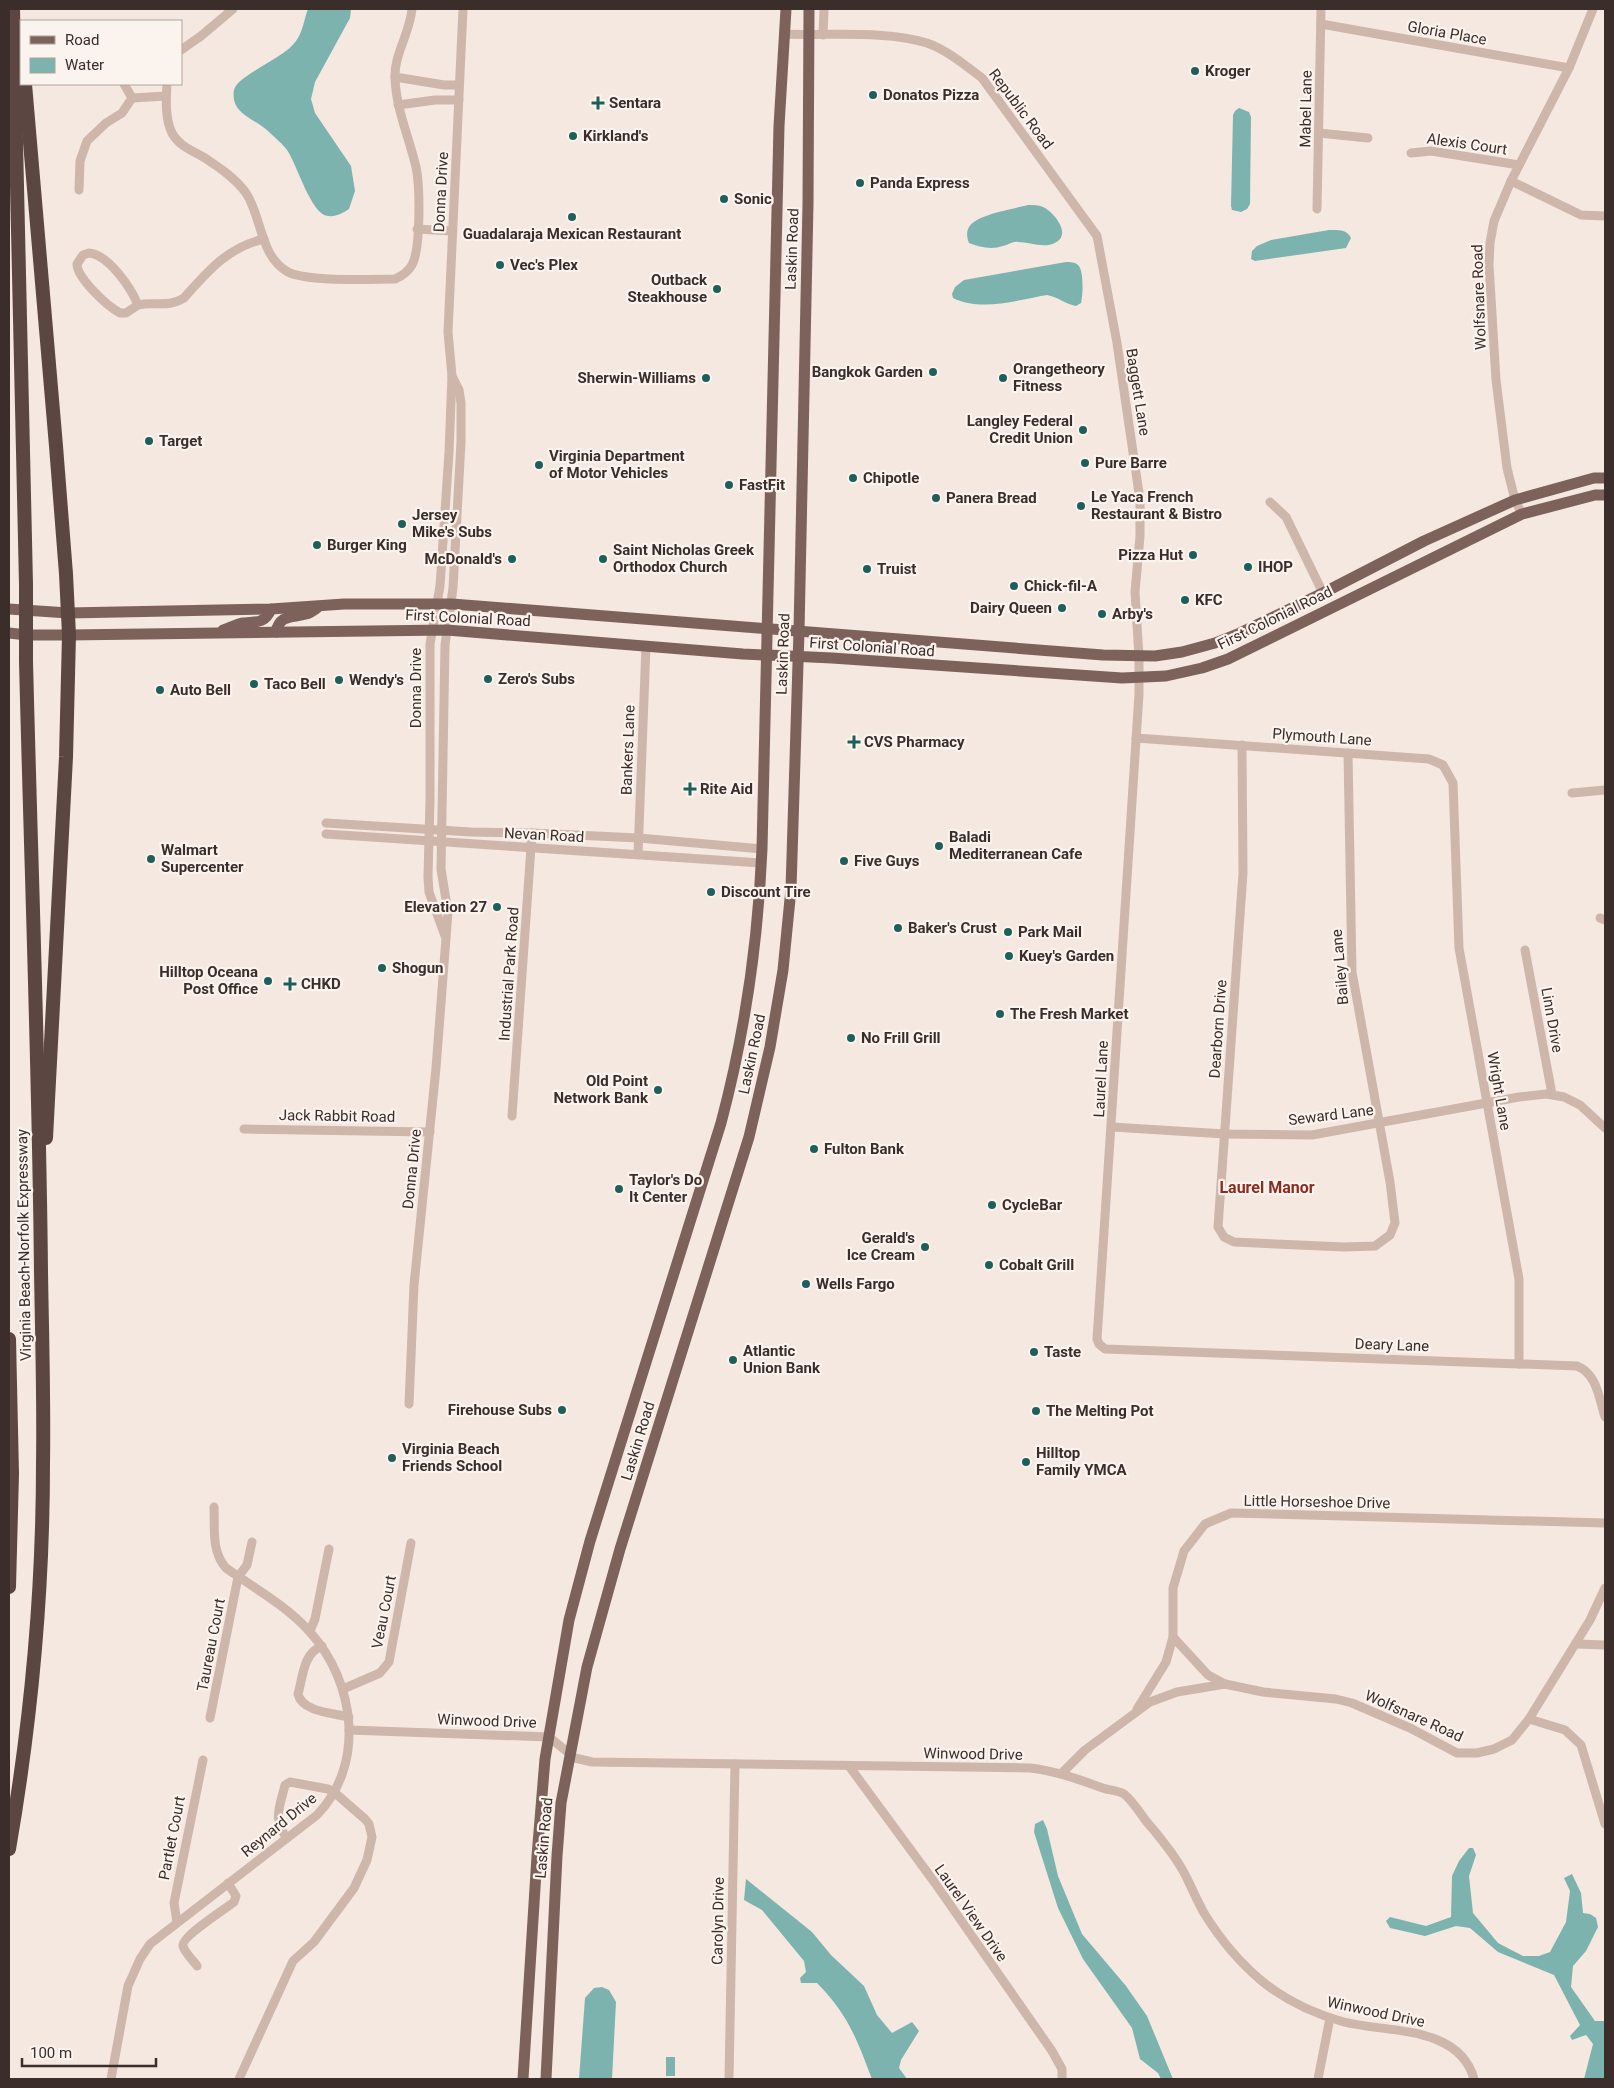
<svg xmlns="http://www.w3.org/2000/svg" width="1614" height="2088" viewBox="0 0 1614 2088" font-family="Roboto,sans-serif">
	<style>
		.water { fill: #7db3ae }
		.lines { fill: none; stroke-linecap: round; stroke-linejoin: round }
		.minor { stroke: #ceb6ab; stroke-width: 9 }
		.major { stroke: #7d625b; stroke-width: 11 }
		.highway { stroke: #5c4641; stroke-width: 14 }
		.poi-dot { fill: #1d5f5b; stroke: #fbf3ed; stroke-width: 2 }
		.labels { text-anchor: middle; stroke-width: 4.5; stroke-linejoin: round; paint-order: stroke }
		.street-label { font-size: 15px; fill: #3b2d2a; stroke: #fbf3ed }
		.poi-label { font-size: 15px; font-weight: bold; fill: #3b2d2a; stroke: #fbf3ed; text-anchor: start }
		.neighbourhood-label { font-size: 16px; font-weight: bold; fill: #8e2b1f; stroke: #fbf3ed }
	</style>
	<rect width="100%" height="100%" fill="#f4e8e0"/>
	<!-- water -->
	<g class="water">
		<path d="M 308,9 L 351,9 L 350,18 L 315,82 L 311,99 L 315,113 L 351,166 L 355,191 L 349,209 C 343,213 336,217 328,216 C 311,215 297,164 287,150 C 282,143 274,137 268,131 C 254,118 230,114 234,90 C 237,75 285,58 296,41 C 303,32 304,19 308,9 Z"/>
		<path d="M 1239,108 L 1249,112 L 1251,117 L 1250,204 L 1247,209 L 1241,212 L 1232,210 L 1231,206 L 1233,115 L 1235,111 Z"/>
		<path d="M 1028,205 C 1034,205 1038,205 1043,207 C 1052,211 1068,229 1060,239 C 1049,251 1031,242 1018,242 C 1013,241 1008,245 1003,246 C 991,250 980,247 969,243 C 967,238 966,232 969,227 C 977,214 1014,209 1028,205 Z"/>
		<path d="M 1329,230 C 1338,230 1347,229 1351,238 L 1346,248 L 1255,261 L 1251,259 L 1252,251 L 1257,246 L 1271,240 Z"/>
		<path d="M 1066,262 C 1070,262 1075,262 1078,265 C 1084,270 1083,295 1081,303 L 1076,306 C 1065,304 1058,297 1047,295 C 1018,300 981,312 953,298 L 952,294 L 955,287 L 964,280 Z"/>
		<path d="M 1043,1820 L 1047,1829 L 1058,1876 L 1082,1934 L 1126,1986 L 1147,2016 L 1173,2079 L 1161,2079 L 1158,2073 L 1140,2059 L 1132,2028 L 1083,1959 L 1058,1908 L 1034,1832 L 1035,1824 Z"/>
		<path d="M 1469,1848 L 1473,1848 L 1476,1855 L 1469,1876 L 1473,1913 L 1498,1943 L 1523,1956 L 1539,1956 L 1550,1952 L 1566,1922 L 1570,1891 L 1564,1878 L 1572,1874 L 1581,1893 L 1583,1913 L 1590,1914 L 1596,1918 L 1598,1927 L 1586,1951 L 1573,1966 L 1571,1987 L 1595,2021 L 1605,2021 L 1605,2079 L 1584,2079 L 1593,2044 L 1586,2035 L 1572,2040 L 1570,2036 L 1580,2025 L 1554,1975 L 1498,1952 L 1470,1928 L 1456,1926 L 1425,1936 L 1390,1928 L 1386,1921 L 1390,1917 L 1426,1926 L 1451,1917 L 1452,1876 L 1459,1861 Z"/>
		<path d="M 746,1879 L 812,1932 L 831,1955 L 864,1986 L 877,2015 L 892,2033 L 912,2022 L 919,2031 L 901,2060 L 899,2068 L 907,2079 L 872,2079 C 857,2040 848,2014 817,1983 L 801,1983 L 800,1978 L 806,1972 L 804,1961 L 762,1910 L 744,1900 Z"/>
		<path d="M 602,1987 L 609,1990 L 616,2002 L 612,2079 L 579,2079 L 585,1998 L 594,1988 Z"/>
		<rect x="666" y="2057" width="9" height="19"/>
	</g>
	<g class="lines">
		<!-- minor -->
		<g class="minor">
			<path d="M 1321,24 L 1569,68"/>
			<path d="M 786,34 C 829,36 886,30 927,43 C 947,50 965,65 982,78 L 1097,236 L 1117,343 L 1140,500 L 1140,536 L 1135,592 L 1139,657 L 1139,694 L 1097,1339 L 1099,1344 L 1105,1349 L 1577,1366 C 1597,1374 1599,1398 1605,1417"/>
			<path d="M 823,35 L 824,9"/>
			<path d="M 181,50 L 201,36 L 233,9"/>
			<path d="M 395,77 L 444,85 L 459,85"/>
			<path d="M 167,84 C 166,99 165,119 172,133 C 179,146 193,151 205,158 C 220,168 235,178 246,193 C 262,217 260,257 288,272 C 307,282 371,279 395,279 C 402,276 408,272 412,265 C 421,248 420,186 416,167 C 409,137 396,109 395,78 C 394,54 410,33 412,9"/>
			<path d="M 132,98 L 166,96"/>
			<path d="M 398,105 L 435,100 L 459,100"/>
			<path d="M 1319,133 L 1368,138"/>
			<path d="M 1411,153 L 1431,151 L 1519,165"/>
			<path d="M 1511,181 L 1581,215 L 1605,216"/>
			<path d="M 79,190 L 80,161 L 87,141 L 106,123 L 122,113 L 132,98 L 124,84"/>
			<path d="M 1317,209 L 1321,9"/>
			<path d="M 417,229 L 452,231"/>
			<path d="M 89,253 C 109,255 131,288 138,305 L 126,313 L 120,313 C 107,306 77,278 77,264 L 83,255 Z"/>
			<path d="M 138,305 C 154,301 168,308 184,298 C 208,271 228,247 264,239"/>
			<path d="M 1270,502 L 1286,517 L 1323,593"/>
			<path d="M 1522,514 L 1515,500 L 1507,468 L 1496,380 L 1489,265 L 1490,243 L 1494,221 L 1511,181 L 1569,68 L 1593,9"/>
			<path d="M 1136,738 L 1429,759 L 1443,765 L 1453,783 L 1459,948 L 1519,1279 L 1519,1364"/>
			<path d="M 1242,745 L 1243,873 L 1218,1227 L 1224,1237 L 1234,1242 L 1344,1247 L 1375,1246 L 1390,1235 L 1395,1223 L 1390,1182 L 1352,972 L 1348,753"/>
			<path d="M 1572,793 L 1605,790"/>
			<path d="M 326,823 L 471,832 L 532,833 L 639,838 L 762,849"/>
			<path d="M 326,834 L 761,863"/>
			<path d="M 638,854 L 646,646"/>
			<path d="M 1600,918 L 1605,920"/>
			<path d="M 445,936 L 429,892 L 428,877 L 430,800 L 430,644 L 440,586 L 449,452 L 452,376 L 448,332 L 463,9"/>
			<path d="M 1525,950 L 1552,1094"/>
			<path d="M 512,1116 L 532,833"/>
			<path d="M 1112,1127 L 1225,1134 L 1312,1135 L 1519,1097 L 1546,1094 L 1564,1097 L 1580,1105 L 1605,1128"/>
			<path d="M 244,1129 L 430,1132"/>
			<path d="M 409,1404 L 414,1285 L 436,1068 L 448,912 L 441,869 L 445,645 L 453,588 L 461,442 L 461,403 L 459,390 L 452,376"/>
			<path d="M 310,1631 L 315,1619 L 329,1549"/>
			<path d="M 1173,1637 L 1208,1675 L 1225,1684"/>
			<path d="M 1576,1644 L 1605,1645"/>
			<path d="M 322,1646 C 303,1653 303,1677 298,1694 C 302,1712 333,1713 349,1717"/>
			<path d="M 343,1689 L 380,1673 L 389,1662 L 411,1543"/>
			<path d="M 1137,1709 L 1166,1662 L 1173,1637 L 1173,1588 L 1184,1551 L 1205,1524 L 1231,1513 L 1605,1523"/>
			<path d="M 210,1718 L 238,1577 L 247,1565 L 252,1542"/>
			<path d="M 1529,1719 L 1565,1730 L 1581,1745 L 1605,1824"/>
			<path d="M 349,1730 L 549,1737 L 575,1758 L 592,1762 L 1030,1768 C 1057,1771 1080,1780 1106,1789 C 1111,1790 1120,1791 1124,1794 C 1132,1800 1140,1813 1146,1821 C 1159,1836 1172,1852 1182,1869 C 1190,1883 1196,1899 1204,1913 C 1220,1939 1240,1963 1263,1982 C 1287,2001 1315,2014 1344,2022 C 1388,2033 1459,2025 1474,2079"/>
			<path d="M 849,1766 L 935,1883 L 1052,2051 L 1062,2069 L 1062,2079"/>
			<path d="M 1062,1773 L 1085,1750 L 1150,1702 L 1177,1692 L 1225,1684 L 1263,1692 L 1336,1699 L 1352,1703 L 1410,1728 L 1457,1753 L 1477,1753 L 1494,1749 L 1512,1740 L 1529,1719 L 1590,1620 L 1605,1588"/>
			<path d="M 177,1922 L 174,1903 L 203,1760"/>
			<path d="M 197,1966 C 193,1960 185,1953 183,1946 C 181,1937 225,1909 234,1902 L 236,1896 L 228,1883"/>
			<path d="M 111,2079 L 128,1986 L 140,1959 L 150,1944 L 317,1815 C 366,1764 355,1682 310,1632 C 287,1606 254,1588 226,1568 C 211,1551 215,1528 214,1507"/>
			<path d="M 239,2079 L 293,1961 L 314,1942 L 354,1888 L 367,1860 L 372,1837 L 369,1824 L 365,1819 L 335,1793 L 328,1789 L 290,1782 L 285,1785 C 280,1806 272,1820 287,1838"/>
			<path d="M 729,2079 L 735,1764"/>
			<path d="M 1318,2079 L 1330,2018"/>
		</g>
		<!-- major -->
		<g class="major">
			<path d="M 9,609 L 68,613 L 271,609 L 344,604 L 452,604 L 1103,655 L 1155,656 L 1182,652 L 1215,643 L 1240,633 L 1323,593 L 1424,541 L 1515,500 L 1594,478 L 1605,478"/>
			<path d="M 223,630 C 230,628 237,624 243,623 C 258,622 265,623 271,609"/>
			<path d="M 276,632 C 280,614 292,618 306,614 C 310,613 314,610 317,608"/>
			<path d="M 9,633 L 27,635 L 69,635 L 447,630 L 743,654 L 832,658 L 1122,678 L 1166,676 L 1202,668 L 1228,659 L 1522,514 L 1595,495 L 1605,495"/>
			<path d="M 523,2079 L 537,1856 L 545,1759 L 569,1620 L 590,1541 L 721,1123 C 745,1033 758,942 762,849 L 779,126 L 786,9"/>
			<path d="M 546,2079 L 557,1856 L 561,1803 L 587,1667 L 620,1549 L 749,1137 L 770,1047 L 783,970 L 791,889 L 799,631 L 808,204 L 809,9"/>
		</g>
		<!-- highway -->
		<g class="highway">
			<path d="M 25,84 L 56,446 L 66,574 L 69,635 L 66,757 L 46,1138"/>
			<path d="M 9,1339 L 12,1474 L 9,1587"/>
			<path d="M 9,1849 C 31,1722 43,1592 43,1463 C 44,1399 42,1335 41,1271 C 39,1068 31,865 26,661 L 26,584 L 13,9"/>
		</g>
	</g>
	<!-- markers -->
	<g class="poi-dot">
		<circle cx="1195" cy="71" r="5"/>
		<circle cx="873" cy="95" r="5"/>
		<path d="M595.5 95.5h5v5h5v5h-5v5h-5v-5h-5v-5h5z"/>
		<circle cx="573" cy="136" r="5"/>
		<circle cx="860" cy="183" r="5"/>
		<circle cx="724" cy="199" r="5"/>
		<circle cx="572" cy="217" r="5"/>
		<circle cx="500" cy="265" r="5"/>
		<circle cx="717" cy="289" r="5"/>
		<circle cx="933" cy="372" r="5"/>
		<circle cx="706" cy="378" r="5"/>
		<circle cx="1003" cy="378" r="5"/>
		<circle cx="1083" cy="430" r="5"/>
		<circle cx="149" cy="441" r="5"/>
		<circle cx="1085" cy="463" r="5"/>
		<circle cx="539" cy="465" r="5"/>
		<circle cx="853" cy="478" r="5"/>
		<circle cx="729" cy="485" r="5"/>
		<circle cx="936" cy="498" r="5"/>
		<circle cx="1081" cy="506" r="5"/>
		<circle cx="402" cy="524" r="5"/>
		<circle cx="317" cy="545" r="5"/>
		<circle cx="1193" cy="555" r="5"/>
		<circle cx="512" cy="559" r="5"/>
		<circle cx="603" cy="559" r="5"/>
		<circle cx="1248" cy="567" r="5"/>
		<circle cx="867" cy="569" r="5"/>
		<circle cx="1014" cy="586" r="5"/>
		<circle cx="1185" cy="600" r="5"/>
		<circle cx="1062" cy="608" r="5"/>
		<circle cx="1102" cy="614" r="5"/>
		<circle cx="488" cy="679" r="5"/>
		<circle cx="339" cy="680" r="5"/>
		<circle cx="254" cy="684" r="5"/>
		<circle cx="160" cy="690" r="5"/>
		<path d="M851.5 734.5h5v5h5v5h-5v5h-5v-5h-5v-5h5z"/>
		<path d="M687.5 781.5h5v5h5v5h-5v5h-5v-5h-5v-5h5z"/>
		<circle cx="939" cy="846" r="5"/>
		<circle cx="151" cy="859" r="5"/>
		<circle cx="844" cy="861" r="5"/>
		<circle cx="711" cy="892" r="5"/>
		<circle cx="497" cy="907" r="5"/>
		<circle cx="898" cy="928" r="5"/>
		<circle cx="1008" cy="932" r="5"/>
		<circle cx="1009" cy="956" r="5"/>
		<circle cx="382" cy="968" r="5"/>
		<circle cx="268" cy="981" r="5"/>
		<path d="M287.5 976.5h5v5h5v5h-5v5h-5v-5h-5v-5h5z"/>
		<circle cx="1000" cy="1014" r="5"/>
		<circle cx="851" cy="1038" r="5"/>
		<circle cx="658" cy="1090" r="5"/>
		<circle cx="814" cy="1149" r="5"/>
		<circle cx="619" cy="1189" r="5"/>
		<circle cx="992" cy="1205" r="5"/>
		<circle cx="925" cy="1247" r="5"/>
		<circle cx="989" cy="1265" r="5"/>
		<circle cx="806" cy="1284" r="5"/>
		<circle cx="1034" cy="1352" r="5"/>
		<circle cx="733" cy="1360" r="5"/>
		<circle cx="562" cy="1410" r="5"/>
		<circle cx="1036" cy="1411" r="5"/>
		<circle cx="392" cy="1458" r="5"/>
		<circle cx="1026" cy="1462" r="5"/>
	</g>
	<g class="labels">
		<!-- street labels -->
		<g class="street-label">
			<text transform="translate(1447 33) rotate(10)" y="5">Gloria Place</text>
			<text transform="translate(1021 109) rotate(53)" y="5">Republic Road</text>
			<text transform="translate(1306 109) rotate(-89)" y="5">Mabel Lane</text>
			<text transform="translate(1467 144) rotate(8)" y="5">Alexis Court</text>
			<text transform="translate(441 192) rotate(-87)" y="5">Donna Drive</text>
			<text transform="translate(792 249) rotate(-88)" y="5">Laskin Road</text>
			<text transform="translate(1479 297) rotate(-92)" y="5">Wolfsnare Road</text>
			<text transform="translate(1138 392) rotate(81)" y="5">Baggett Lane</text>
			<text transform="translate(468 618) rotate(3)" y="5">First Colonial Road</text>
			<text transform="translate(1275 618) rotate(-26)" y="5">First Colonial Road</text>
			<text transform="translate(872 647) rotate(4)" y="5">First Colonial Road</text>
			<text transform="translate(783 654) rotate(-88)" y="5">Laskin Road</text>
			<text transform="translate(416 688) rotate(-90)" y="5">Donna Drive</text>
			<text transform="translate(1322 737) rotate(4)" y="5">Plymouth Lane</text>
			<text transform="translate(628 750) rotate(-88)" y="5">Bankers Lane</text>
			<text transform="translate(544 835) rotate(3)" y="5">Nevan Road</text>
			<text transform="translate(1340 967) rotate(-95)" y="5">Bailey Lane</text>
			<text transform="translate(509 974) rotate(-86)" y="5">Industrial Park Road</text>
			<text transform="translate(1552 1020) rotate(80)" y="5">Linn Drive</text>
			<text transform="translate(1218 1029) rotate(-86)" y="5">Dearborn Drive</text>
			<text transform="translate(752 1054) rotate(-78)" y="5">Laskin Road</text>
			<text transform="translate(1101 1079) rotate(-87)" y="5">Laurel Lane</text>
			<text transform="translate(1499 1091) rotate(80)" y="5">Wright Lane</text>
			<text transform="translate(1331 1115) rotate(-7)" y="5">Seward Lane</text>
			<text transform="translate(337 1116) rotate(1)" y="5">Jack Rabbit Road</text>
			<text transform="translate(412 1169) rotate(-84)" y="5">Donna Drive</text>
			<text transform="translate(24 1245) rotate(-91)" y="5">Virginia Beach-Norfolk Expressway</text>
			<text transform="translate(1392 1345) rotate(2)" y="5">Deary Lane</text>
			<text transform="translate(638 1441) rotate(-73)" y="5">Laskin Road</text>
			<text transform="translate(1317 1502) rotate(1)" y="5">Little Horseshoe Drive</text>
			<text transform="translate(384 1612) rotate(-79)" y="5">Veau Court</text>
			<text transform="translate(211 1645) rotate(-79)" y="5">Taureau Court</text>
			<text transform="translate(1414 1716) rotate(24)" y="5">Wolfsnare Road</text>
			<text transform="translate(487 1721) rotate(2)" y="5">Winwood Drive</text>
			<text transform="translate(973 1754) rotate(1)" y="5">Winwood Drive</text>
			<text transform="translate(279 1825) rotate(-39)" y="5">Reynard Drive</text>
			<text transform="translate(172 1838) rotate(-79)" y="5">Partlet Court</text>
			<text transform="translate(544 1838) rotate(-85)" y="5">Laskin Road</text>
			<text transform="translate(971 1913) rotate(55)" y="5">Laurel View Drive</text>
			<text transform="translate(718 1921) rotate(-89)" y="5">Carolyn Drive</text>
			<text transform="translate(1376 2012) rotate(12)" y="5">Winwood Drive</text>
		</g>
		<!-- poi labels -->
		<g class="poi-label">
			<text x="1205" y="76">Kroger</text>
			<text x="883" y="100">Donatos Pizza</text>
			<text x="609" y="108">Sentara</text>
			<text x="583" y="141">Kirkland's</text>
			<text x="870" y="188">Panda Express</text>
			<text x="734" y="204">Sonic</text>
			<text x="572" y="239" text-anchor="middle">Guadalaraja Mexican Restaurant</text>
			<text x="510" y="270">Vec's Plex</text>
			<text x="707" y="285" text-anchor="end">Outback<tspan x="707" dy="17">Steakhouse</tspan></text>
			<text x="1013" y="374">Orangetheory<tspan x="1013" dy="17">Fitness</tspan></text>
			<text x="923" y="377" text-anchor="end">Bangkok Garden</text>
			<text x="696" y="383" text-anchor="end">Sherwin-Williams</text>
			<text x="1073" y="426" text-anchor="end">Langley Federal<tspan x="1073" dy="17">Credit Union</tspan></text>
			<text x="159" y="446">Target</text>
			<text x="549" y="461">Virginia Department<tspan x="549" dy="17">of Motor Vehicles</tspan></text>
			<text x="1095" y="468">Pure Barre</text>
			<text x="863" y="483">Chipotle</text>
			<text x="739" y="490">FastFit</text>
			<text x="1091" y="502">Le Yaca French<tspan x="1091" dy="17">Restaurant &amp; Bistro</tspan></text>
			<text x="946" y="503">Panera Bread</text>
			<text x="412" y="520">Jersey<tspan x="412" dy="17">Mike's Subs</tspan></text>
			<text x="327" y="550">Burger King</text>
			<text x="613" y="555">Saint Nicholas Greek<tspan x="613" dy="17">Orthodox Church</tspan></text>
			<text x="1183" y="560" text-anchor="end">Pizza Hut</text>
			<text x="502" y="564" text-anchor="end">McDonald's</text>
			<text x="1258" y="572">IHOP</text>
			<text x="877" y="574">Truist</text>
			<text x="1024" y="591">Chick-fil-A</text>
			<text x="1195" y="605">KFC</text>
			<text x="1052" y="613" text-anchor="end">Dairy Queen</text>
			<text x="1112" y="619">Arby's</text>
			<text x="498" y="684">Zero's Subs</text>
			<text x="349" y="685">Wendy's</text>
			<text x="264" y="689">Taco Bell</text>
			<text x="170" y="695">Auto Bell</text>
			<text x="864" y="747">CVS Pharmacy</text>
			<text x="700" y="794">Rite Aid</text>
			<text x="949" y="842">Baladi<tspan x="949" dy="17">Mediterranean Cafe</tspan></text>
			<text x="161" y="855">Walmart<tspan x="161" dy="17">Supercenter</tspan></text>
			<text x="854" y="866">Five Guys</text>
			<text x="721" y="897">Discount Tire</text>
			<text x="487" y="912" text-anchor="end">Elevation 27</text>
			<text x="908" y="933">Baker's Crust</text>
			<text x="1018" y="937">Park Mail</text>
			<text x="1019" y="961">Kuey's Garden</text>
			<text x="392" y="973">Shogun</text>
			<text x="258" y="977" text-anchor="end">Hilltop Oceana<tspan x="258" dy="17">Post Office</tspan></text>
			<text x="301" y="989">CHKD</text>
			<text x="1010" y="1019">The Fresh Market</text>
			<text x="861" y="1043">No Frill Grill</text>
			<text x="648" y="1086" text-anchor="end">Old Point<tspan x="648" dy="17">Network Bank</tspan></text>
			<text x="824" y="1154">Fulton Bank</text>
			<text x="629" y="1185">Taylor's Do<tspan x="629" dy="17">It Center</tspan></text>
			<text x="1002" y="1210">CycleBar</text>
			<text x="915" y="1243" text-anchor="end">Gerald's<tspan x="915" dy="17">Ice Cream</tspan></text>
			<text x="999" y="1270">Cobalt Grill</text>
			<text x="816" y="1289">Wells Fargo</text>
			<text x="743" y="1356">Atlantic<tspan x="743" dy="17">Union Bank</tspan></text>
			<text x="1044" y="1357">Taste</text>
			<text x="552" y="1415" text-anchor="end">Firehouse Subs</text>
			<text x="1046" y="1416">The Melting Pot</text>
			<text x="402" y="1454">Virginia Beach<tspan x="402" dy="17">Friends School</tspan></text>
			<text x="1036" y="1458">Hilltop<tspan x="1036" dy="17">Family YMCA</tspan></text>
		</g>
		<!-- neighbourhood labels -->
		<g class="neighbourhood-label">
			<text x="1267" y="1193">Laurel Manor</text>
		</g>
	</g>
	<!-- border -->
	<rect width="1614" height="2088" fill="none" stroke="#3b2d2a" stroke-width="20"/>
	<!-- legend -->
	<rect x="20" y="20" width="162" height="65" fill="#fbf3ed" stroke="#aea49f"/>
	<rect x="30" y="36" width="25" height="8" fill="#7d625b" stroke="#aea49f"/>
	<text x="65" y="45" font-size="15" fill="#3b2d2a">Road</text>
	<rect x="30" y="58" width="25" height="15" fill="#7db3ae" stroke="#aea49f"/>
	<text x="65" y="70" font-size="15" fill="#3b2d2a">Water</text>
	<!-- scale -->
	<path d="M22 2058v8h134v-8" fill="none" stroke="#3b2d2a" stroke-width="2.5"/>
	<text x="30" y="2058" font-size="15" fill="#3b2d2a" stroke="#fbf3ed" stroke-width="4" paint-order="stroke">100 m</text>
</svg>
